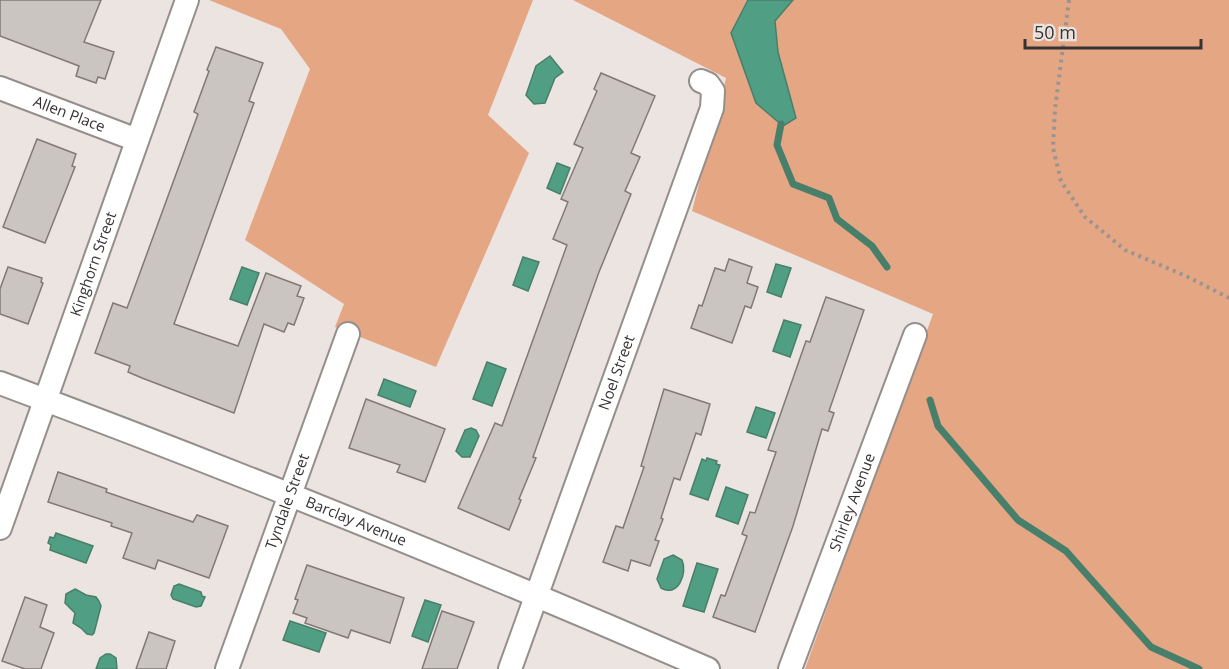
<svg xmlns="http://www.w3.org/2000/svg" width="1229" height="669" viewBox="0 0 1229 669" font-family="'Open Sans',sans-serif">
	<style>
		.forest { fill: #e5a684 }
		.water { fill: #509f84; stroke: #487f6b; stroke-width: 1.5 }
		.lines { fill: none; stroke-linecap: round; stroke-linejoin: round }
		.stream { stroke: #487f6b; stroke-width: 7 }
		.building { fill: #cbc5c2; stroke: #807a77; stroke-width: 1.5 }
		.street-casing { stroke: #958f8c; stroke-width: 26 }
		.path { stroke: #999492; stroke-width: 4; stroke-dasharray: 3 4.5; stroke-linecap: butt }
		.street { stroke: #fff; stroke-width: 22 }
		.labels { text-anchor: middle; stroke-width: 4.5; stroke-linejoin: round; paint-order: stroke }
		.street-label { font-size: 15px; fill: #363332; stroke: #ebe4e1 }
	</style>
	<rect width="100%" height="100%" fill="#ebe4e1"/>
	<!-- forest -->
	<g class="forest">
		<path d="M 209,0 L 533,0 L 488,115 L 529,153 L 436,367 L 335,327 L 344,304 L 245,240 L 310,69 L 281,29 Z"/>
		<path d="M 573,0 L 748,0 L 731,34 L 796,117 L 778,52 L 775,21 L 793,0 L 1229,0 L 1229,669 L 805,669 L 933,314 L 692,211 L 726,78 Z"/>
	</g>
	<!-- water -->
	<g class="water">
		<path d="M 748,0 L 793,0 L 775,21 L 778,52 L 796,118 L 783,126 L 756,103 L 731,33 Z"/>
		<path d="M 550,56 L 563,72 L 555,78 L 545,103 L 534,104 L 526,95 L 536,66 Z"/>
		<path d="M 557,163 L 570,168 L 560,194 L 547,188 Z"/>
		<path d="M 523,257 L 539,262 L 528,291 L 513,285 Z"/>
		<path d="M 776,264 L 791,268 L 781,297 L 767,292 Z"/>
		<path d="M 242,267 L 259,273 L 247,305 L 230,299 Z"/>
		<path d="M 784,320 L 801,325 L 790,357 L 773,351 Z"/>
		<path d="M 487,362 L 506,369 L 492,406 L 473,399 Z"/>
		<path d="M 384,379 L 416,391 L 410,407 L 378,395 Z"/>
		<path d="M 756,407 L 775,413 L 766,438 L 747,432 Z"/>
		<path d="M 471,428 L 476,430 L 479,436 L 470,457 L 462,457 L 456,451 L 465,430 Z"/>
		<path d="M 707,458 L 717,461 L 716,464 L 720,465 L 708,500 L 690,494 L 702,459 L 706,461 Z"/>
		<path d="M 726,487 L 748,495 L 738,524 L 716,516 Z"/>
		<path d="M 56,533 L 93,546 L 86,563 L 50,550 L 51,545 L 48,543 L 50,537 L 54,538 Z"/>
		<path d="M 673,555 L 682,560 C 688,573 678,598 661,588 L 657,579 L 664,559 Z"/>
		<path d="M 697,563 L 718,569 L 704,612 L 683,606 Z"/>
		<path d="M 179,584 L 201,592 L 202,596 L 205,597 L 201,606 L 196,607 L 173,599 L 171,595 L 174,586 Z"/>
		<path d="M 75,589 L 86,595 L 96,597 L 99,601 L 101,606 L 94,633 L 92,635 L 87,634 L 81,628 L 73,623 L 75,613 L 65,603 L 66,594 Z"/>
		<path d="M 425,600 L 441,605 L 428,642 L 412,636 Z"/>
		<path d="M 290,621 L 326,633 L 319,652 L 283,640 Z"/>
		<path d="M 106,654 L 110,654 L 116,658 L 117,669 L 96,669 L 100,658 Z"/>
	</g>
	<g class="lines">
		<!-- stream -->
		<g class="stream">
			<path d="M 781,124 L 777,145 L 793,184 L 829,198 L 837,219 L 872,246 L 887,267"/>
			<path d="M 930,400 L 938,426 L 1018,520 L 1066,551 L 1151,647 L 1199,669"/>
		</g>
	</g>
	<!-- building -->
	<g class="building">
		<path d="M 0,0 L 101,0 L 84,42 L 114,52 L 105,79 L 98,77 L 96,83 L 76,76 L 79,66 L 0,36 Z"/>
		<path d="M 216,47 L 263,63 L 249,101 L 254,103 L 174,324 L 238,346 L 266,273 L 301,286 L 297,296 L 304,298 L 294,325 L 288,323 L 284,332 L 264,324 L 234,413 L 142,378 L 128,372 L 130,366 L 95,353 L 113,303 L 127,308 L 130,300 L 198,114 L 194,112 L 209,71 L 207,70 Z"/>
		<path d="M 601,73 L 655,96 L 631,153 L 640,157 L 625,191 L 631,194 L 599,272 L 533,457 L 536,458 L 519,499 L 521,500 L 509,530 L 458,508 L 495,423 L 502,426 L 567,245 L 553,239 L 568,202 L 561,199 L 583,148 L 574,144 L 597,91 L 594,89 Z"/>
		<path d="M 37,139 L 76,154 L 72,166 L 75,167 L 45,243 L 3,227 Z"/>
		<path d="M 729,259 L 752,267 L 747,283 L 758,287 L 751,308 L 745,306 L 732,343 L 691,328 L 699,305 L 702,306 L 715,268 L 725,271 Z"/>
		<path d="M 8,267 L 42,278 L 41,282 L 43,283 L 28,324 L 0,314 L 0,289 Z"/>
		<path d="M 826,297 L 864,310 L 829,411 L 834,413 L 828,431 L 822,429 L 793,526 L 755,632 L 713,617 L 721,595 L 725,596 L 747,536 L 742,534 L 750,512 L 755,513 L 776,452 L 768,450 L 776,427 L 806,341 L 810,342 Z"/>
		<path d="M 664,389 L 710,404 L 701,435 L 696,433 L 680,480 L 674,478 L 661,518 L 663,519 L 655,540 L 659,541 L 650,566 L 631,560 L 628,571 L 603,562 L 616,526 L 623,528 L 644,467 L 641,466 Z"/>
		<path d="M 366,399 L 445,429 L 425,482 L 397,472 L 400,465 L 349,448 Z"/>
		<path d="M 58,472 L 107,489 L 106,492 L 193,522 L 197,515 L 228,526 L 209,578 L 158,560 L 155,569 L 123,558 L 132,533 L 111,526 L 112,523 L 48,502 Z"/>
		<path d="M 307,565 L 404,598 L 390,643 L 351,630 L 348,638 L 305,623 L 307,618 L 293,613 L 298,600 L 295,599 Z"/>
		<path d="M 25,597 L 47,605 L 40,627 L 54,633 L 41,669 L 25,669 L 2,661 Z"/>
		<path d="M 442,611 L 474,622 L 457,669 L 422,669 Z"/>
		<path d="M 149,632 L 175,641 L 166,669 L 136,669 Z"/>
	</g>
	<g class="lines">
		<!-- street casing -->
		<g class="street-casing">
			<g id="street">
				<path id="s1" d="M 0,88 L 137,140"/>
				<path id="s2" d="M 0,383 C 239,472 475,568 708,669"/>
				<path id="s3" d="M 0,528 L 187,0"/>
				<path id="s4" d="M 227,669 L 348,334"/>
				<path id="s5" d="M 510,669 L 712,108 L 713,91 L 708,84 L 701,81"/>
				<path id="s6" d="M 790,669 L 915,335"/>
			</g>
		</g>
		<!-- path -->
		<path class="path" d="M 1069,0 L 1055,109 L 1053,148 L 1061,181 L 1085,217 L 1125,250 L 1186,276 L 1229,298"/>
		<!-- street -->
		<use href="#street" class="street"/>
	</g>
	<g class="labels">
		<!-- street labels -->
		<g class="street-label">
			<text dy="5" stroke="none"><textPath href="#s1" startOffset="74">Allen Place</textPath></text>
			<text dy="5" stroke="none"><textPath href="#s3" startOffset="280">Kinghorn Street</textPath></text>
			<text dy="5" stroke="none"><textPath href="#s5" startOffset="315">Noel Street</textPath></text>
			<text dy="5" stroke="none"><textPath href="#s4" startOffset="178">Tyndale Street</textPath></text>
			<text dy="5" stroke="none"><textPath href="#s6" startOffset="178">Shirley Avenue</textPath></text>
			<text dy="5" stroke="none"><textPath href="#s2" startOffset="382">Barclay Avenue</textPath></text>
		</g>
	</g>
	<!-- scale -->
	<path d="M1025 39v9h176v-9" fill="none" stroke="#363332" stroke-width="3"/>
	<text x="1034" y="39" font-size="18" fill="#363332" stroke="#ebe4e1" stroke-width="4.5" paint-order="stroke">50 m</text>
</svg>
